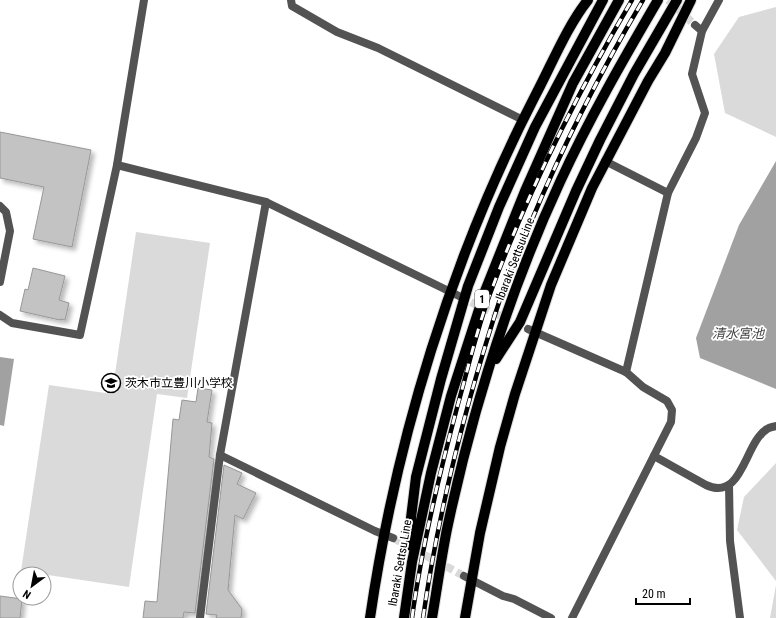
<svg xmlns="http://www.w3.org/2000/svg" width="776" height="618" viewBox="0 0 776 618" font-family="'Roboto Condensed','Noto Sans JP',sans-serif">
	<style>
		.green { fill: #dadada }
		.water { fill: #a1a1a1 }
		.building { fill: #c3c3c3; stroke: #979797; filter: url(#shadow) }
		.lines { fill: none; stroke-linecap: round; stroke-linejoin: round }
		.street-tunnel { stroke: #d9d9d9; stroke-width: 8; stroke-dasharray: 8 4; stroke-linecap: butt }
		.primary-casing { stroke: #dbdbdb; stroke-width: 12 }
		.street { stroke: #535353; stroke-width: 8 }
		.primary { stroke: #000; stroke-width: 10 }
		.rail-casing { stroke: #000; stroke-width: 4.5 }
		.rail { stroke: #fff; stroke-width: 3; stroke-dasharray: 9; stroke-linecap: butt }
		.labels { text-anchor: middle; stroke-width: 3.5; stroke-linejoin: round; paint-order: stroke }
		.shield { fill: #fff; stroke: #4c4c4c; stroke-width: 1 }
		.shield-label { font-size: 11px; font-weight: bold; fill: #000 }
		.street-label { font-size: 12px; fill: #000; stroke: #fff }
		.poi-label { font-size: 12px; fill: #000; stroke: #fff; text-anchor: start }
		.water-label { font-size: 13px; font-style: italic; fill: #424242; stroke: #fff }
	</style>
	<defs>
		<filter id="shadow"><feDropShadow dx="3.5" dy="3.5" stdDeviation="2" flood-color="#0004"/></filter>
	</defs>
	<rect width="100%" height="100%" fill="#fff"/>
	<!-- green -->
	<g class="green">
		<path d="M 776,7 L 776,137 L 725,113 L 714,54 L 739,17 Z"/>
		<path d="M 136,232 L 210,243 L 187,398 L 157,394 L 129,587 L 21,571 L 49,385 L 112,394 Z"/>
		<path d="M 776,463 L 776,581 L 737,530 L 744,497 Z"/>
		<path d="M 776,585 L 776,618 L 770,618 Z"/>
	</g>
	<!-- water -->
	<g class="water">
		<path d="M 776,161 L 776,389 L 700,358 L 696,338 L 739,225 Z"/>
		<path d="M 0,357 L 14,359 L 4,426 L 0,425 Z"/>
	</g>
	<!-- building -->
	<g class="building">
		<path d="M 0,132 L 91,150 L 72,247 L 33,239 L 44,187 L 0,178 Z"/>
		<path d="M 33,268 L 65,276 L 59,300 L 69,303 L 65,320 L 60,319 L 60,320 L 20,311 L 25,289 L 28,290 Z"/>
		<path d="M 198,388 L 212,390 L 207,422 L 212,423 L 209,457 L 214,459 L 195,613 L 184,612 L 183,618 L 143,618 L 145,601 L 157,602 L 173,419 L 179,420 L 182,400 L 196,402 Z"/>
		<path d="M 224,465 L 242,473 L 237,484 L 256,493 L 243,519 L 235,515 L 228,590 L 242,609 L 241,618 L 216,618 L 217,615 L 206,614 Z"/>
		<path d="M 0,596 L 22,599 L 20,618 L 0,618 Z"/>
	</g>
	<g class="lines">
		<!-- street-tunnel -->
		<g class="street-tunnel">
			<path d="M 668,0 L 695,25"/>
			<path d="M 460,297 L 528,329"/>
			<path d="M 393,538 L 464,576"/>
		</g>
		<!-- primary casing -->
		<g class="primary-casing">
			<g id="primary">
				<path d="M 496,359 L 520,322 L 576,191 L 600,140 L 634,74 L 677,0"/>
				<path d="M 411,546 L 411,518 L 416,477 L 441,379 L 468,286 L 499,207 L 535,127 L 603,0"/>
				<path d="M 370,618 C 396,439 452,257 535,96 C 551,66 567,26 588,0"/>
				<path d="M 404,618 L 412,562 L 431,473 L 451,396 L 485,291 L 525,191 L 573,83 L 619,0"/>
				<path d="M 432,618 C 437,589 441,559 447,529 C 472,411 509,292 560,182 C 589,119 623,60 658,0"/>
				<path d="M 465,618 L 480,533 L 500,447 L 515,394 L 551,285 L 592,188 L 648,81 L 665,53 L 691,0"/>
			</g>
		</g>
		<!-- street -->
		<g class="street">
			<path d="M 144,0 L 117,165 L 266,202 L 459,296"/>
			<path d="M 291,0 L 292,6 L 337,32 L 378,48 L 523,120"/>
			<path d="M 695,25 L 702,31"/>
			<path d="M 605,161 L 668,193"/>
			<path d="M 0,206 L 6,212 L 10,231 L 0,282"/>
			<path d="M 0,315 L 12,323 L 80,335 L 117,165"/>
			<path d="M 528,329 L 626,372 L 643,387 L 667,401 L 672,410 L 671,422 L 572,618"/>
			<path d="M 626,372 L 668,193 L 696,138 L 705,113 L 692,74 L 702,31 L 719,0"/>
			<path d="M 220,455 L 375,531 L 393,538"/>
			<path d="M 654,456 L 706,485 C 743,502 744,443 767,429 C 770,427 773,427 776,426"/>
			<path d="M 729,485 L 730,541 L 740,618"/>
			<path d="M 464,576 L 503,596 L 514,599 L 551,618"/>
			<path d="M 200,618 L 220,455 L 266,202"/>
		</g>
		<!-- primary -->
		<use href="#primary" class="primary"/>
		<!-- rail casing -->
		<g class="rail-casing">
			<g id="rail">
				<path d="M 412,618 C 422,545 439,475 458,404 C 469,365 478,324 493,286 C 530,187 578,92 632,0"/>
				<path d="M 423,618 C 439,507 467,399 502,293 C 511,269 521,245 531,222 C 563,145 601,71 643,0"/>
			</g>
		</g>
		<!-- rail -->
		<use href="#rail" class="rail"/>
	</g>
	<!-- icons -->
	<defs>
		<g id="school-ring" transform="scale(1)"><circle r="9.5" fill="#fff" stroke="#000" stroke-width="1.5"/><path d="M0-5L7-2L0 1L-7-2ZM-4 1L0 2.5L4 1V4Q0 6-4 4Z" fill="#000"/></g>
	</defs>
	<g fill-rule="evenodd">
		<use href="#school-ring" x="111" y="383"/>
	</g>
	<g class="labels">
		<!-- shield labels -->
		<rect class="shield" x="475" y="290" width="14" height="18" rx="3"/>
		<g class="shield-label">
			<text x="482" y="303">1</text>
		</g>
		<!-- street labels -->
		<g class="street-label">
			<text transform="translate(515 259) rotate(-69)" y="4">Ibaraki Settsu Line</text>
			<text transform="translate(400 563) rotate(-80)" y="4">Ibaraki Settsu Line</text>
		</g>
		<!-- poi labels -->
		<g class="poi-label">
			<text x="125" y="387">茨木市立豊川小学校</text>
		</g>
		<!-- water labels -->
		<g class="water-label">
			<text x="738" y="338">清水宮池</text>
		</g>
	</g>
	<!-- north arrow -->
	<g transform="translate(32 586) rotate(212)"><circle r="19" fill="#ffffff" stroke="#999999"/>
	<path d="M0-3L7 15L0 10L-7 15Z" fill="#000000"/>
	<text y="-6" font-size="11" font-weight="bold" text-anchor="middle" fill="#000000">N</text>
	</g>
	<!-- scale -->
	<path d="M636 598v6h54v-6" fill="none" stroke="#000000" stroke-width="2"/>
	<text x="642" y="598" font-size="12" fill="#000000" stroke="#ffffff" stroke-width="3" paint-order="stroke">20 m</text>
</svg>
